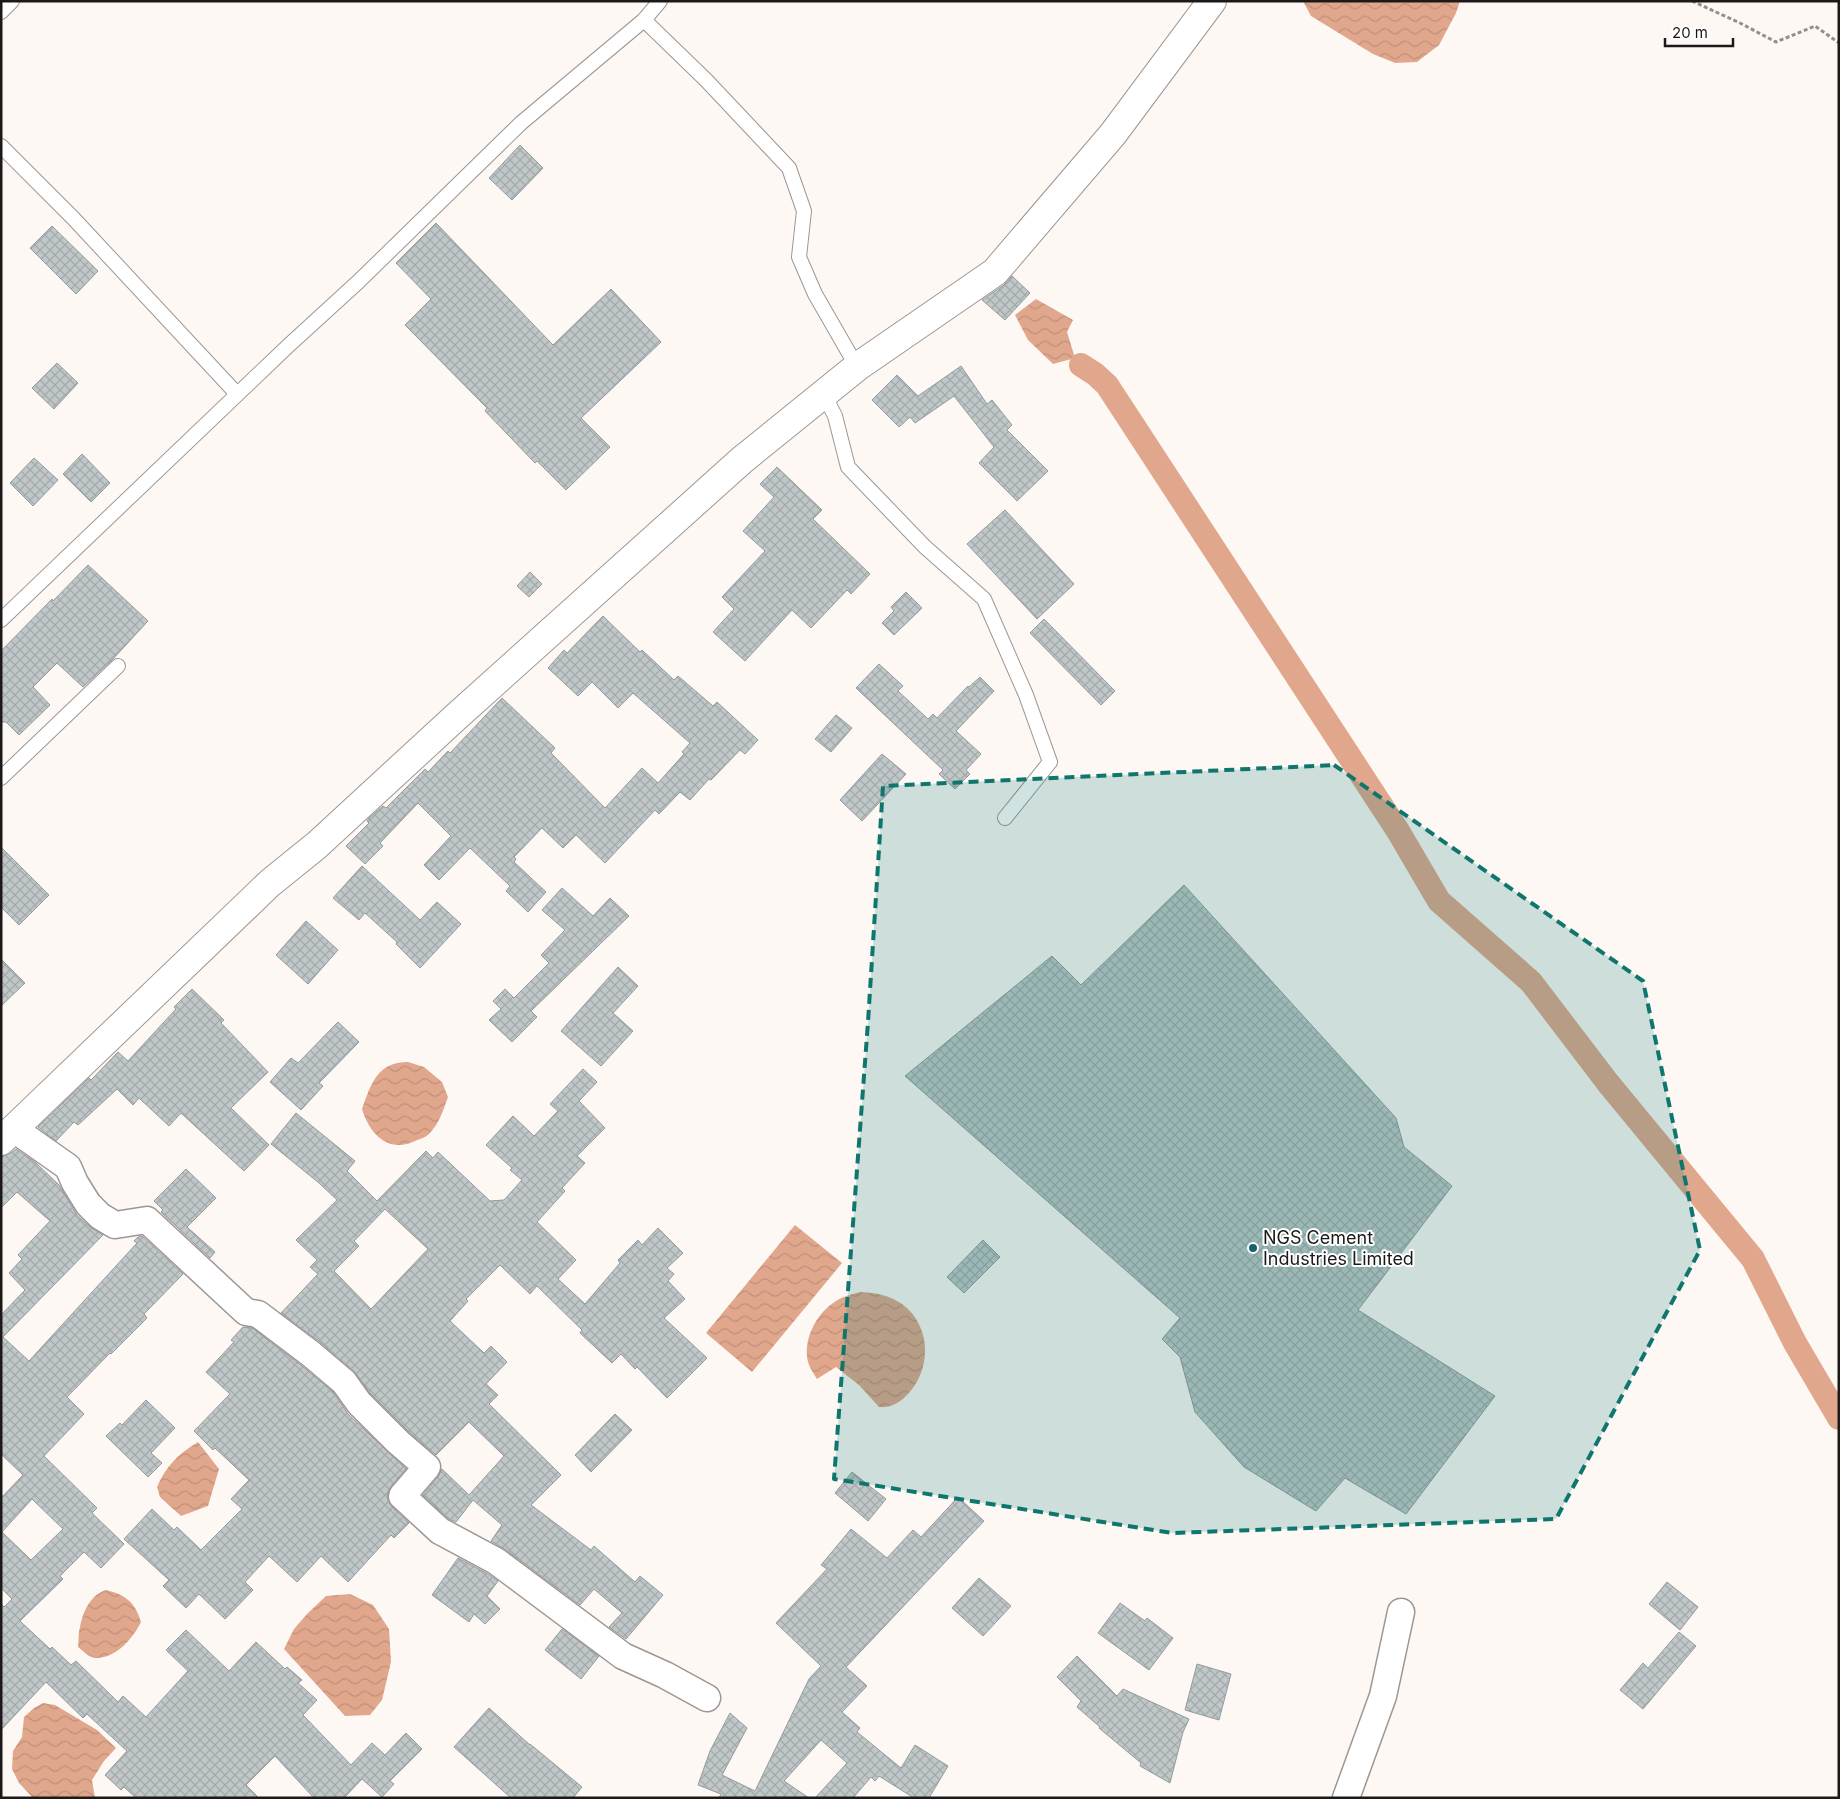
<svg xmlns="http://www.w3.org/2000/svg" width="1840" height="1799" viewBox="0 0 1840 1799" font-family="Inter,sans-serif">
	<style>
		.water { fill: url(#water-waves) }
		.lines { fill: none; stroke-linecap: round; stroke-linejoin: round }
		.canal { stroke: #e1a78c; stroke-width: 24 }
		.building { fill: url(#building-cross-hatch); stroke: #939b9c; fill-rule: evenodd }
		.service-casing { stroke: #9d9693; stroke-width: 16 }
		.minor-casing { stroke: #9d9693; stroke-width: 29 }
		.tertiary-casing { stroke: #9d9693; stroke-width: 30 }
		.path { stroke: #948f8d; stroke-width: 3; stroke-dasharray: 4 2.5; stroke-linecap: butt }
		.service { stroke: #fff; stroke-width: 14 }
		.minor { stroke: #fff; stroke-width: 26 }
		.tertiary { stroke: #fff; stroke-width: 28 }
		.marked { fill: #0f766e; fill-opacity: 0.2; stroke: #0f766e; stroke-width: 4; stroke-dasharray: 10 6; stroke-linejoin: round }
		.poi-dot { fill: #16636c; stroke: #fff; stroke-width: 2 }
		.labels { text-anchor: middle; stroke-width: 4; stroke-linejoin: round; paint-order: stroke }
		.poi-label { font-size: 18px; fill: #1c1918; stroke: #fff; text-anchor: start }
	</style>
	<defs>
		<pattern id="water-waves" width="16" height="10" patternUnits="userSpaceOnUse" patternTransform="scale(1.25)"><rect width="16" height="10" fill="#e1a78c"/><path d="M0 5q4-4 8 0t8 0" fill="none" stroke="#c08f78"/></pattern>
		<pattern id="building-cross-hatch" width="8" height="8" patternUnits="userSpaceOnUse" patternTransform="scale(1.25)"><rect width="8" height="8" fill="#bfc7c8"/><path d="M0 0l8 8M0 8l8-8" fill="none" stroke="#a4aaab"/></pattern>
	</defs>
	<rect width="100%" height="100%" fill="#fef8f5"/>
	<!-- water -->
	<g class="water">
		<path d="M 1303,1 L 1460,1 L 1456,13 L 1439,45 L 1417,62 L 1395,63 L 1373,54 L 1311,16 Z"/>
		<path d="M 1036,299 L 1073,320 L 1067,332 L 1075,358 L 1053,364 L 1028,340 L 1015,315 Z"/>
		<path d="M 408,1062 L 424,1067 L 442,1082 L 448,1097 C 443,1111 439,1124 429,1134 C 425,1138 419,1139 415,1141 C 388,1154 369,1133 362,1109 C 371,1084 377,1062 408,1062 Z"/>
		<path d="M 795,1225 L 842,1263 L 752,1372 L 706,1333 Z"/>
		<path d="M 861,1292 C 876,1293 889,1295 902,1304 C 933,1327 932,1373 904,1398 C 897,1404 889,1408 879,1407 L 859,1385 L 836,1367 L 817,1379 C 814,1374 811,1370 809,1365 C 801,1342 816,1313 836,1301 C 844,1296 852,1294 861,1292 Z"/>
		<path d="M 198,1442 L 219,1469 L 208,1506 L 181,1516 L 160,1497 L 157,1487 C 166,1466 178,1454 198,1442 Z"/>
		<path d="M 106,1590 C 126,1595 135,1602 141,1622 C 133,1638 116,1659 95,1658 C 89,1657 83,1651 78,1647 C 79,1641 78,1634 80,1627 C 83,1612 90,1595 106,1590 Z"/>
		<path d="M 350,1594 L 373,1605 L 389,1629 L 391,1662 L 382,1700 L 370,1715 L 345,1716 L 284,1649 L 294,1629 L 307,1614 L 326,1596 Z"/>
		<path d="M 43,1703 L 55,1705 L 97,1730 L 116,1748 L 104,1761 L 92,1780 L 95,1798 L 33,1798 L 19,1783 L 12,1769 L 13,1751 L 22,1737 L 24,1717 L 34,1708 Z"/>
	</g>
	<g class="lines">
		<!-- canal -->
		<path class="canal" d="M 1081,365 L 1095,374 L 1107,385 L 1398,831 L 1439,901 L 1531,982 L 1608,1083 L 1753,1259 L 1795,1343 L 1839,1418"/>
	</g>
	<!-- building -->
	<g class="building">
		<path d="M 520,145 L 543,168 L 512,200 L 489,178 Z"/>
		<path d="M 436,223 L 553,345 L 611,289 L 661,342 L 581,418 L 610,447 L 566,490 L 537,461 L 535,463 L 485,411 L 487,408 L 405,325 L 431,299 L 396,263 Z"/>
		<path d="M 52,226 L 98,271 L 76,294 L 30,248 Z"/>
		<path d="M 1012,276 L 1030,293 L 1005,320 L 982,300 L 1004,285 Z"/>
		<path d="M 57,363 L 78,383 L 54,409 L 32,388 Z"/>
		<path d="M 961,366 L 987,404 L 992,400 L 1012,425 L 1007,430 L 1048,471 L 1017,501 L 979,463 L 994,447 L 954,396 L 915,423 L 910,417 L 899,427 L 872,400 L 897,375 L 918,396 Z"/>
		<path d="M 82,454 L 110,483 L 91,502 L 63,474 Z"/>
		<path d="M 34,458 L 58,480 L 33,506 L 10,483 Z"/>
		<path d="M 777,467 L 822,510 L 813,519 L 870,574 L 851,594 L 847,590 L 811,628 L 792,610 L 745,661 L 713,632 L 734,609 L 722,597 L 765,551 L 743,531 L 774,497 L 760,484 Z"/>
		<path d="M 1005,510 L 1074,584 L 1037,619 L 967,544 Z"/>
		<path d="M 88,565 L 148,621 L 113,659 L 83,687 L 57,663 L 33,687 L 50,705 L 19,735 L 6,722 L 1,722 L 1,651 L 52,599 L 53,601 Z"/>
		<path d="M 530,572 L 542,584 L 529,597 L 517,586 Z"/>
		<path d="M 906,592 L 922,608 L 894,635 L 882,623 L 894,611 L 891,607 Z"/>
		<path d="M 603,616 L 640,652 L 642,650 L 674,680 L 678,676 L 713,706 L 717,702 L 758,740 L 745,754 L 740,750 L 711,780 L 709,779 L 690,800 L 680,792 L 659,814 L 655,810 L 605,863 L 576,835 L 563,848 L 542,828 L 514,857 L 516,859 L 514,862 L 546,892 L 528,912 L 506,891 L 510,886 L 470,848 L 439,880 L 424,865 L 451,836 L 418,803 L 380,843 L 383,846 L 365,864 L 346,846 L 369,823 L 367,821 L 369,818 L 383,806 L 386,808 L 425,769 L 428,772 L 448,751 L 450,753 L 502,698 L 555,748 L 551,753 L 605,808 L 642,768 L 658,783 L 684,754 L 682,752 L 690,743 L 633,693 L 618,708 L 592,682 L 578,696 L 548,668 L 564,650 L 567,653 Z"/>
		<path d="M 1044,619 L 1115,691 L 1101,705 L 1030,633 Z"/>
		<path d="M 879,664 L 903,686 L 898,691 L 928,719 L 933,714 L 937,718 L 968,686 L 969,687 L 980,677 L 994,691 L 956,731 L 981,754 L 966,770 L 970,774 L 955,789 L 939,774 L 943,770 L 856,688 Z"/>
		<path d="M 836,715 L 852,728 L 831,752 L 815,739 Z"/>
		<path d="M 882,754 L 906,774 L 862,821 L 840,800 Z"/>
		<path d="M 1,847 L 49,895 L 19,925 L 1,907 Z"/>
		<path d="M 362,866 L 420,920 L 437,902 L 461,924 L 420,968 L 396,944 L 397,942 L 365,913 L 359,920 L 333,898 Z"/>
		<path d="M 1184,885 L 1396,1118 L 1404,1147 L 1452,1186 L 1358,1310 L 1495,1396 L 1406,1514 L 1345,1478 L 1316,1511 L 1244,1467 L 1195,1412 L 1180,1357 L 1162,1339 L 1180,1318 L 905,1076 L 1052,956 L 1081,985 Z"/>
		<path d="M 562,888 L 593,916 L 610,898 L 629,916 L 531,1011 L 537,1017 L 512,1042 L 489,1020 L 501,1009 L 493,1001 L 505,989 L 514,998 L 549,963 L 541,955 L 565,930 L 542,910 Z"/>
		<path d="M 306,921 L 338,950 L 308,984 L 276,955 Z"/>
		<path d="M 1,959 L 25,983 L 1,1006 Z"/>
		<path d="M 618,967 L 638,986 L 613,1013 L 633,1031 L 601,1066 L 561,1031 Z"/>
		<path d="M 192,989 L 224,1020 L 221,1023 L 268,1072 L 231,1108 L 269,1145 L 244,1171 L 181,1113 L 169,1126 L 139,1098 L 133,1105 L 117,1089 L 78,1125 L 74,1122 L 56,1141 L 38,1127 L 89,1078 L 91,1080 L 118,1052 L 128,1061 L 176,1009 L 174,1007 Z"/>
		<path d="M 338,1022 L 359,1042 L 319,1083 L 323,1086 L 301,1110 L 270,1082 L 291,1058 L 298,1063 Z"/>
		<path d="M 583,1069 L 597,1082 L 579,1101 L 605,1128 L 577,1156 L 585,1163 L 562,1188 L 565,1191 L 537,1222 L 576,1260 L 558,1279 L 585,1304 L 620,1263 L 618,1260 L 638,1240 L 642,1245 L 658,1228 L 683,1253 L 667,1268 L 674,1274 L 668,1281 L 685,1299 L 664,1318 L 707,1358 L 667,1398 L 637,1367 L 635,1369 L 621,1354 L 612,1363 L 580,1333 L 582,1330 L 537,1286 L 530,1294 L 500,1265 L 466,1299 L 468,1301 L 450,1321 L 484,1353 L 491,1346 L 507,1362 L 486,1384 L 498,1395 L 489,1404 L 561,1475 L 531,1505 L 591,1550 L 594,1546 L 635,1582 L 640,1576 L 663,1595 L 626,1639 L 609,1627 L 622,1613 L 594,1589 L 580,1605 L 505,1549 L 491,1541 L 502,1525 L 473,1500 L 456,1522 L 449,1519 L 423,1495 L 438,1477 L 442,1469 L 469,1495 L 504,1456 L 469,1422 L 436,1455 L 408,1431 L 370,1393 L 354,1371 L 320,1342 L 281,1313 L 318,1274 L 310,1267 L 317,1260 L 296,1240 L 337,1200 L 319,1183 L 271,1144 L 296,1113 L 355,1161 L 347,1171 L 377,1201 L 426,1151 L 433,1158 L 438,1152 L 490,1201 L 504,1200 L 522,1180 L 510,1170 L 512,1168 L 486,1145 L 513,1116 L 534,1136 L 558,1111 L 550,1104 ZM 385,1209 L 428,1249 L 371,1309 L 334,1271 L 359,1246 L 354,1241 Z"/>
		<path d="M 16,1149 L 35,1162 L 59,1185 L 77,1215 L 90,1227 L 103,1235 L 3,1337 L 29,1361 L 137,1243 L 134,1241 L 138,1237 L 142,1236 L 183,1274 L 144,1314 L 147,1318 L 111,1354 L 110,1353 L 67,1397 L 84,1414 L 44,1456 L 97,1508 L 92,1513 L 124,1544 L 101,1568 L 84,1552 L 60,1576 L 63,1579 L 20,1621 L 50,1649 L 52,1647 L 71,1665 L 76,1661 L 118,1702 L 123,1696 L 146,1717 L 188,1671 L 166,1650 L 186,1630 L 229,1671 L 256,1642 L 285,1669 L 287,1667 L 302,1680 L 298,1683 L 317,1700 L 303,1715 L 351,1765 L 372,1743 L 385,1755 L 406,1733 L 422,1749 L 390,1781 L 394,1784 L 382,1797 L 362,1779 L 344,1798 L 314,1798 L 275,1756 L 246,1785 L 259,1798 L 136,1798 L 124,1787 L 121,1790 L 105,1775 L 127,1751 L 87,1714 L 83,1718 L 46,1682 L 1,1730 L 1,1604 L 4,1607 L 12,1599 L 1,1588 L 1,1498 L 23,1475 L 1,1454 L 1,1315 L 25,1290 L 9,1273 L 22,1259 L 18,1255 L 50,1221 L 17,1192 L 1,1208 L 1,1157 L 11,1153 ZM 32,1499 L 63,1529 L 31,1560 L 2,1532 Z"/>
		<path d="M 186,1169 L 216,1198 L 187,1227 L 215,1252 L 210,1258 L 161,1212 L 163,1210 L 154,1201 Z"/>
		<path d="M 983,1240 L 1000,1257 L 964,1293 L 947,1277 Z"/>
		<path d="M 243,1327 L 252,1328 L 302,1366 L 333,1392 L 348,1414 L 406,1469 L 391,1486 L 387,1494 L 388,1501 L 392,1507 L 409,1523 L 394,1538 L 391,1535 L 348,1582 L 321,1556 L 297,1582 L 269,1556 L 245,1582 L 253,1590 L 225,1619 L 199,1594 L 186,1608 L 163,1586 L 169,1580 L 124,1539 L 152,1509 L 174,1530 L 177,1527 L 201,1550 L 242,1509 L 231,1499 L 249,1480 L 215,1448 L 213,1450 L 194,1431 L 230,1394 L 206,1372 L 234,1342 L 231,1340 Z"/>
		<path d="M 146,1400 L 175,1428 L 151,1453 L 162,1463 L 148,1477 L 106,1436 L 120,1423 L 122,1425 Z"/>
		<path d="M 615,1414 L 632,1430 L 591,1472 L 575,1455 Z"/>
		<path d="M 852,1472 L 886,1499 L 868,1521 L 835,1493 Z"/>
		<path d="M 958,1497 L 984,1521 L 846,1667 L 867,1686 L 842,1712 L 860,1728 L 857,1732 L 901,1768 L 915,1745 L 948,1766 L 929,1798 L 914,1798 L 879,1776 L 875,1781 L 871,1777 L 853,1798 L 815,1798 L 847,1763 L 821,1740 L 784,1781 L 809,1798 L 719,1798 L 721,1794 L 698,1785 L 710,1751 L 730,1713 L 747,1728 L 722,1775 L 755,1791 L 809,1679 L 821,1666 L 776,1623 L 827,1569 L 821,1565 L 851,1529 L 887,1558 L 913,1530 L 921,1537 Z"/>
		<path d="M 458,1558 L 488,1574 L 498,1581 L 487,1596 L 500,1609 L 485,1624 L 474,1614 L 469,1622 L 432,1595 Z"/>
		<path d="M 979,1578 L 1011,1606 L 983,1636 L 952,1608 Z"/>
		<path d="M 1667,1582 L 1698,1607 L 1680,1630 L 1649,1604 Z"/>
		<path d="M 1120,1603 L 1145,1621 L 1147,1618 L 1173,1638 L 1149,1670 L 1098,1633 Z"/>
		<path d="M 562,1629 L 599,1656 L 581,1679 L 545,1650 Z"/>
		<path d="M 1679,1632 L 1696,1646 L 1643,1709 L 1620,1690 L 1643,1663 L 1648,1668 Z"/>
		<path d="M 1077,1656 L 1117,1696 L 1123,1689 L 1189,1719 L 1183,1732 L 1170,1783 L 1140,1766 L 1141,1763 L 1099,1728 L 1100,1727 L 1077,1707 L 1081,1701 L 1057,1677 Z"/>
		<path d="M 1197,1664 L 1231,1674 L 1219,1720 L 1185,1710 Z"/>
		<path d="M 489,1708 L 530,1745 L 530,1744 L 582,1787 L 573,1798 L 511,1798 L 454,1747 Z"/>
	</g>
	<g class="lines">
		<!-- service casing -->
		<g class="service-casing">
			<g id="service">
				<path d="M 1,12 L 12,1"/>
				<path d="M 644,20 L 706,80 L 789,168 L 804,211 L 799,257 L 815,294 L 857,367"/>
				<path d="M 1,146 L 74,219 L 237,394"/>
				<path d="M 824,394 L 835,416 L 848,467 L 925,547 L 984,599 L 1026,695 L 1050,762 L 1005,818"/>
				<path d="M 1,620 L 288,346 L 358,282 L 521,123 L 644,20 L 660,1"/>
				<path d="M 1,778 L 118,666"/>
			</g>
		</g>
		<!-- minor casing -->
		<g class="minor-casing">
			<g id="minor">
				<path d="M 14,1129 L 68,1167 L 75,1183 L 88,1204 L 100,1216 L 115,1225 L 147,1220 L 246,1312 L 258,1314 L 311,1354 L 344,1382 L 359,1403 L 398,1442 L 427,1467 L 402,1496 L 440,1531 L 496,1561 L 623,1656 L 665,1675 L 707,1698"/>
				<path d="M 1346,1798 L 1383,1696 L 1401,1612"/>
			</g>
		</g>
		<!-- tertiary casing -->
		<g class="tertiary-casing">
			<path id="tertiary" d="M 1,1141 L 270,883 L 317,845 L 457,716 L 742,460 L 857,367 L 995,272 L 1113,134 L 1212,1"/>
		</g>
		<!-- path -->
		<path class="path" d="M 1692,1 L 1740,23 L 1776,42 L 1815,26 L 1839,43"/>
		<!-- service -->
		<use href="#service" class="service"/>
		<!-- minor -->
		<use href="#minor" class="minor"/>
		<!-- tertiary -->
		<use href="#tertiary" class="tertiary"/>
	</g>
	<!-- marked area -->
	<path class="marked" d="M 1334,765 L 1643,981 L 1700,1250 L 1556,1519 L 1172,1533 L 834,1479 L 868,1022 L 883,786 Z"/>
	<!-- markers -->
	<circle class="poi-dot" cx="1253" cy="1248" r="5"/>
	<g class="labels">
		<!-- poi labels -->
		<g class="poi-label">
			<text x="1263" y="1244">NGS Cement<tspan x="1263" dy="21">Industries Limited</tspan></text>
		</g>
	</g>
	<!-- border -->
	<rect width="1840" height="1799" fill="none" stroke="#1c1918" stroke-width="5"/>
	<!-- scale -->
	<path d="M1665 38v8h68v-8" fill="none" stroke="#1c1918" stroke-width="2.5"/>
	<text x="1672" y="38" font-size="15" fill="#1c1918" stroke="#ffffff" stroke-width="4" paint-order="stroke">20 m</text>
</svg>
